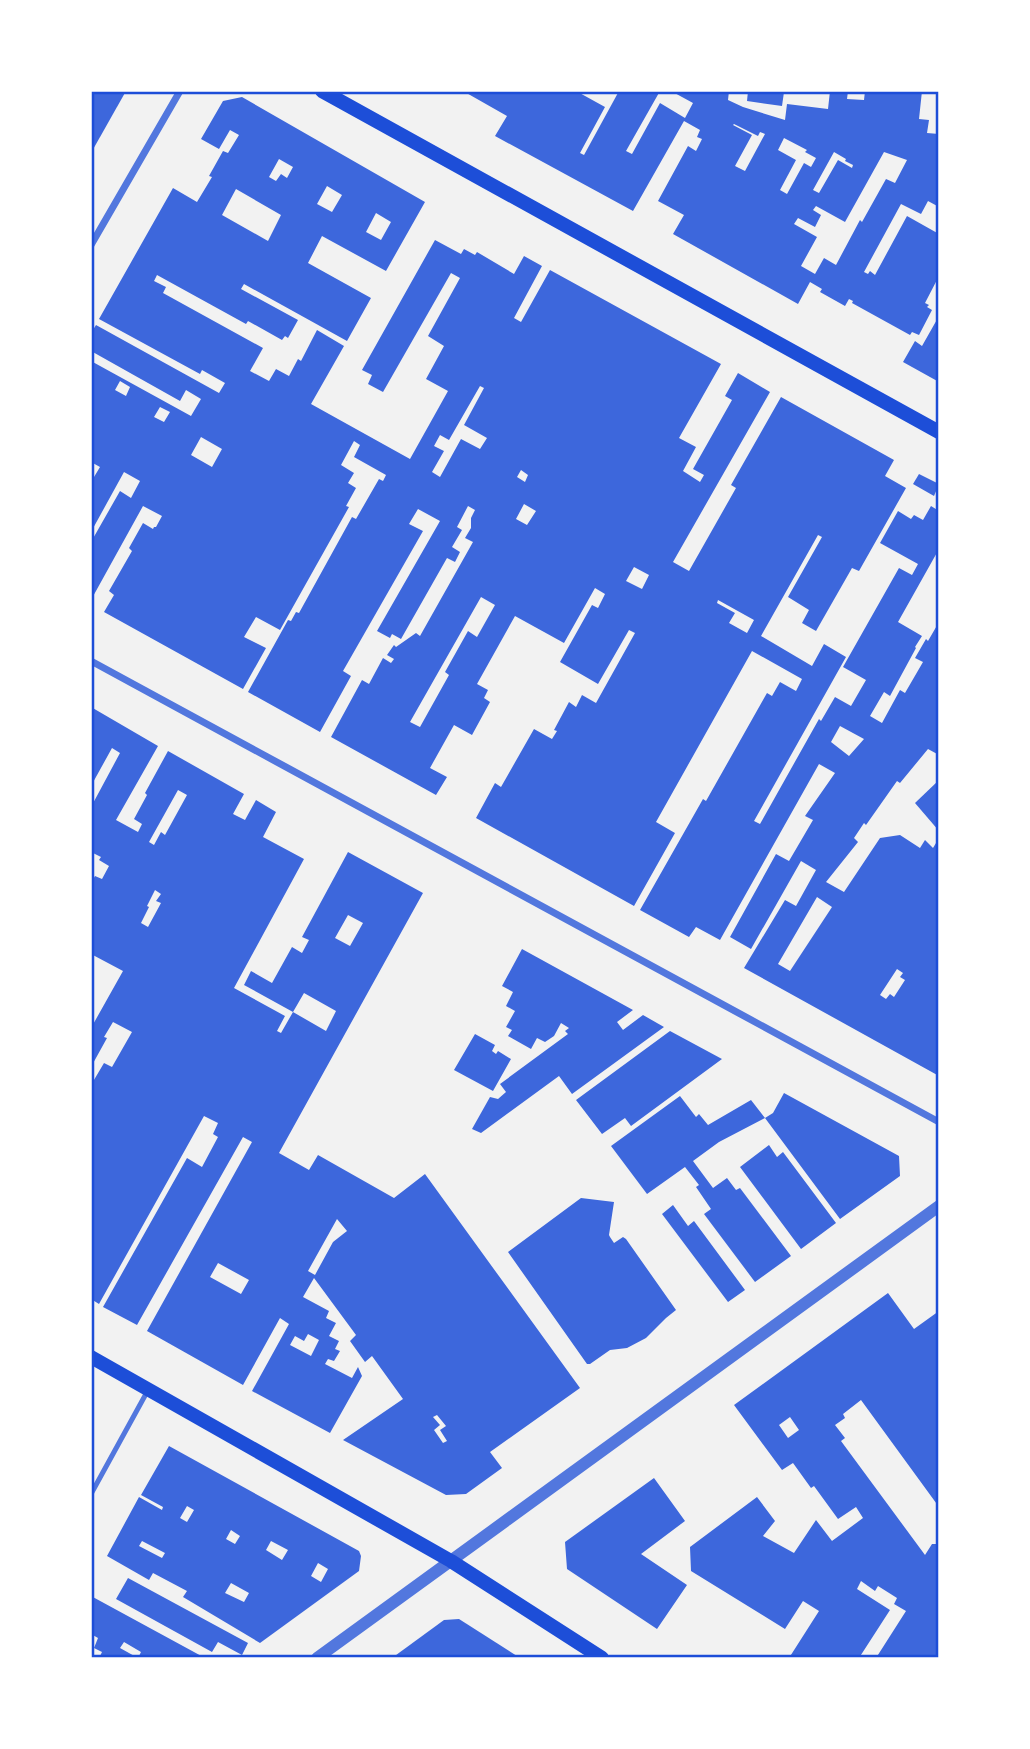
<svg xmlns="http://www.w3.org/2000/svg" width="1030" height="1749" viewBox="0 0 1030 1749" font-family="'Alegreya Sans',sans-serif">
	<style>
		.building { fill: #3d67dc; fill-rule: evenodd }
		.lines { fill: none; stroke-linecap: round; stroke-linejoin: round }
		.service { stroke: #5277de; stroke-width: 5 }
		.minor { stroke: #5277de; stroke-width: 7 }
		.tertiary { stroke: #5277de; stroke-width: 12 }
		.secondary { stroke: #1d4ed8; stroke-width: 14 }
		.neatline { fill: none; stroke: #1d4ed8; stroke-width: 2.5 }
	</style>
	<rect width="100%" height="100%" fill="#f2f2f2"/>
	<!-- building -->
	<g class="building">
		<path d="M 91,91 L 126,91 L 91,153 Z"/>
		<path d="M 463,91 L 576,91 L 605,107 L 580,153 L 584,155 L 619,91 L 660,91 L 626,151 L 632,154 L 660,103 L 685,118 L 693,103 L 671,91 L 729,91 L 728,100 L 743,107 L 785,120 L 787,104 L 828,109 L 830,91 L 848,91 L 847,99 L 864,100 L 865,91 L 922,91 L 919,119 L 929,120 L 927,133 L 939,134 L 939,207 L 928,201 L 921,214 L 901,204 L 864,272 L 868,274 L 870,271 L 875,275 L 907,216 L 939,234 L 939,276 L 925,303 L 929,305 L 927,307 L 932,310 L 919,335 L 912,332 L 910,335 L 852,303 L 853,301 L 849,299 L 845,306 L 820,292 L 822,289 L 810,282 L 798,304 L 673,234 L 684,215 L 658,201 L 688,146 L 696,151 L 702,139 L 697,137 L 700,130 L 684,121 L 633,211 L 495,136 L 507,116 ZM 734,124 L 758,136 L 760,132 L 765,134 L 745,171 L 735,166 L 752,135 L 733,125 ZM 784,138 L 807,150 L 805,152 L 816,158 L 811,167 L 804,163 L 787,194 L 780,190 L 796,160 L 778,150 ZM 834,152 L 846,159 L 845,161 L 853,165 L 852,168 L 838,160 L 819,193 L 813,190 ZM 884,152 L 907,160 L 895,183 L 886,179 L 862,222 L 860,220 L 836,265 L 824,258 L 815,274 L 801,266 L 817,237 L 794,224 L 798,218 L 815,227 L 821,215 L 813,210 L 816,206 L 845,222 Z"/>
		<path d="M 748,91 L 784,92 L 782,106 L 747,101 Z"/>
		<path d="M 242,97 L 425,202 L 386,271 L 322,236 L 308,263 L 371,298 L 347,341 L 244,284 L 241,289 L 298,320 L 288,338 L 285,336 L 282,340 L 248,321 L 246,324 L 157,275 L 154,281 L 166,287 L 163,293 L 263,348 L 250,371 L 269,381 L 276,369 L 289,376 L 298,359 L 301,361 L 317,330 L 344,346 L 311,404 L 410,459 L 448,391 L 426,379 L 444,346 L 428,336 L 460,278 L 451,273 L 383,392 L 368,384 L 372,375 L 362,370 L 435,240 L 461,254 L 464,249 L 475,255 L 477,252 L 514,274 L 524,256 L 542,266 L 514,318 L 521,322 L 550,270 L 721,364 L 679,438 L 696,447 L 683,471 L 700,482 L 704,475 L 693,469 L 732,400 L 725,396 L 738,373 L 770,392 L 673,562 L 689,571 L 736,488 L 731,485 L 781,397 L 894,460 L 885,476 L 906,488 L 859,571 L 852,568 L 816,631 L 802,623 L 809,610 L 788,597 L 822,537 L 818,535 L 761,636 L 812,666 L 824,644 L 846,657 L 754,821 L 760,824 L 819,719 L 821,721 L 835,697 L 851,706 L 866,680 L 843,667 L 899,568 L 912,575 L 918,564 L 880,543 L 898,511 L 911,519 L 914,515 L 923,520 L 931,506 L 939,511 L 939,549 L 898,622 L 922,636 L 915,647 L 916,648 L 890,696 L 884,692 L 870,716 L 882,723 L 900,690 L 905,693 L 923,662 L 915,658 L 926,639 L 928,641 L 939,622 L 939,755 L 928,749 L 900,783 L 897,781 L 866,825 L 864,823 L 854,838 L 858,842 L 826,882 L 844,892 L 880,838 L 900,835 L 920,848 L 925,840 L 933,848 L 939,838 L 939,1076 L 744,968 L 785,900 L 796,906 L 816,870 L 801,861 L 751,949 L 730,937 L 776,854 L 789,861 L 813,820 L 805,816 L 835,773 L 819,764 L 720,940 L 696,927 L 689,937 L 640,910 L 703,799 L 706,801 L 767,693 L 772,696 L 780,682 L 796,691 L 802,679 L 752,651 L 656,822 L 675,833 L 634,906 L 476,818 L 495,783 L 501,787 L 534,729 L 552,739 L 557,731 L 554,730 L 569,702 L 576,707 L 582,695 L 596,703 L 635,633 L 629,630 L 598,684 L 560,662 L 592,605 L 598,608 L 605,594 L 595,588 L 564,643 L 515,616 L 477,684 L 488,690 L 484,698 L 490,702 L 472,735 L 454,725 L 430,768 L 447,777 L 436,795 L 331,737 L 362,680 L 369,684 L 383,658 L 391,663 L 394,659 L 387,655 L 394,645 L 396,647 L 416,633 L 420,636 L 473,542 L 465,538 L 471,528 L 471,518 L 475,510 L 468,506 L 457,527 L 462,530 L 452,547 L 460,552 L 455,562 L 447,558 L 401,639 L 392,634 L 390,638 L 377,631 L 440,521 L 418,509 L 409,524 L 423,531 L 343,671 L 351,676 L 320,732 L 248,692 L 288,620 L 291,621 L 296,612 L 299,613 L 352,517 L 356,519 L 379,479 L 383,481 L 386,475 L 354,457 L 360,445 L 354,441 L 341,465 L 354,473 L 348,483 L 356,488 L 346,506 L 349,507 L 280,630 L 256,617 L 244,637 L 266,648 L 243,689 L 104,612 L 114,595 L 109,591 L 132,551 L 129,548 L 143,523 L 153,529 L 154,527 L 156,527 L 162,516 L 143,506 L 91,600 L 91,542 L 120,491 L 131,498 L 140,481 L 124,472 L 91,532 L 91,482 L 100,467 L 91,462 L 91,361 L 191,416 L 201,399 L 186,390 L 180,401 L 91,351 L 91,333 L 96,325 L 219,393 L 225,383 L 202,370 L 200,374 L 99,319 L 173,188 L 197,202 L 212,177 L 209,176 L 223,151 L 228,153 L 239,135 L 230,130 L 219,149 L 201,139 L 223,101 ZM 279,159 L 293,167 L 287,178 L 281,174 L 276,181 L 269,177 ZM 327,186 L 342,195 L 332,212 L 317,204 ZM 236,189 L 281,215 L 268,241 L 222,215 ZM 376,213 L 391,222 L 381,240 L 366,232 ZM 120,381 L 130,387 L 126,396 L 115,390 ZM 480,386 L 484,388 L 464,425 L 487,438 L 480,449 L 461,439 L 440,477 L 432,472 L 444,451 L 434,446 L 440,435 L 449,440 ZM 160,407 L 170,412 L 164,422 L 154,417 ZM 201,437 L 222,449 L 212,467 L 191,455 ZM 521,470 L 528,475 L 525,482 L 517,477 ZM 524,504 L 536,511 L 527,525 L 516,519 ZM 634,567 L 649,575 L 642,589 L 626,581 ZM 481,597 L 495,605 L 477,637 L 468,631 L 445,672 L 449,675 L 420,727 L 410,722 ZM 718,600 L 754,620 L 747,633 L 729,623 L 735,613 L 717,603 ZM 840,726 L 864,739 L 849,756 L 831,742 ZM 817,897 L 832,907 L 790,971 L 778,964 ZM 897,969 L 903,973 L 900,977 L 905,980 L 894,997 L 890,994 L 886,999 L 880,995 Z"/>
		<path d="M 939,316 L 939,382 L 903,362 L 915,341 L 922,346 Z"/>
		<path d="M 919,474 L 939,484 L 934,496 L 913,484 Z"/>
		<path d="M 91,707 L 158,746 L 116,820 L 138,832 L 142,824 L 134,819 L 147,795 L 145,793 L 168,751 L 244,794 L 233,814 L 245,820 L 256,800 L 276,812 L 263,837 L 304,859 L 234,988 L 285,1016 L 277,1031 L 281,1033 L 293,1012 L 326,1031 L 336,1011 L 304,993 L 293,1012 L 244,985 L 251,971 L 272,983 L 292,947 L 302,953 L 309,940 L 302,937 L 348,852 L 423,893 L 279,1153 L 309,1170 L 318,1155 L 394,1198 L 425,1174 L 580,1388 L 490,1452 L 502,1468 L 466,1494 L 446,1495 L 343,1440 L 403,1399 L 372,1356 L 365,1362 L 350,1341 L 356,1335 L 314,1278 L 303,1297 L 329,1311 L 326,1318 L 336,1323 L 329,1336 L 339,1341 L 335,1349 L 340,1351 L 334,1361 L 328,1359 L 325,1364 L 352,1378 L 358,1367 L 362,1376 L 330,1433 L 252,1391 L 289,1324 L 280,1318 L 243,1385 L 147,1331 L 252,1142 L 243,1137 L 137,1325 L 103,1307 L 187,1158 L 202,1167 L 218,1137 L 213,1134 L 218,1123 L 204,1116 L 99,1304 L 91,1299 L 91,1085 L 104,1063 L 112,1067 L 132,1032 L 113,1022 L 104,1037 L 107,1038 L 91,1067 L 91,1028 L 123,971 L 91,954 L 91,883 L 95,876 L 102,879 L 109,866 L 99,860 L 101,857 L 93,853 L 91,858 L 91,807 L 120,753 L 112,748 L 91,786 ZM 178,790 L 187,795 L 165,835 L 161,832 L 154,845 L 149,842 ZM 155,890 L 161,894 L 156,901 L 161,903 L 148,927 L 141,923 L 149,907 L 147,906 ZM 348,915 L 363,923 L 350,946 L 335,938 ZM 337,1219 L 347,1231 L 333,1242 L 315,1275 L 308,1271 ZM 218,1263 L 249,1280 L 241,1294 L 210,1277 ZM 308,1334 L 319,1340 L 311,1356 L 290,1345 L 295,1336 L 304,1341 ZM 437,1415 L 446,1426 L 440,1430 L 447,1441 L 443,1443 L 434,1430 L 440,1425 L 433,1417 Z"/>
		<path d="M 939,780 L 939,831 L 915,803 Z"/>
		<path d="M 522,949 L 633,1010 L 617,1022 L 623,1030 L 643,1015 L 664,1027 L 572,1094 L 559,1076 L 481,1133 L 472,1129 L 490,1097 L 498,1099 L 506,1092 L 500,1084 L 568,1034 L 565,1031 L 569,1028 L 561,1023 L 554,1036 L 545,1042 L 537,1038 L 531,1049 L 508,1036 L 512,1030 L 506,1027 L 515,1011 L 506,1006 L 513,992 L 502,986 Z"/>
		<path d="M 670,1031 L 722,1059 L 631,1126 L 625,1118 L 602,1134 L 576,1100 Z"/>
		<path d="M 475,1034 L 495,1045 L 492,1051 L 496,1054 L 498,1051 L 511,1059 L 493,1091 L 454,1070 Z"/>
		<path d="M 784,1093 L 899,1156 L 900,1176 L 840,1219 L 765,1118 L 773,1113 Z"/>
		<path d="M 680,1096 L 696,1117 L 699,1114 L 708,1125 L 751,1100 L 765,1118 L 719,1142 L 693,1161 L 713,1188 L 727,1178 L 736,1190 L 740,1188 L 791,1256 L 755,1282 L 704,1214 L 711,1209 L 696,1187 L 699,1185 L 685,1167 L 647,1194 L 611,1146 Z"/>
		<path d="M 769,1145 L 777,1157 L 783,1152 L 836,1223 L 801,1249 L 740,1167 Z"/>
		<path d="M 581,1198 L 614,1202 L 609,1235 L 610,1237 L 614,1243 L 623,1237 L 626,1239 L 676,1310 L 666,1318 L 646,1338 L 627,1348 L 610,1350 L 590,1364 L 587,1364 L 508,1252 Z"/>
		<path d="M 673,1205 L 688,1226 L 694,1221 L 745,1290 L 728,1302 L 662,1214 Z"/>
		<path d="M 888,1293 L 914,1329 L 939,1311 L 939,1507 L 861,1400 L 843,1414 L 845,1418 L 835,1425 L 845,1438 L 841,1441 L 925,1555 L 932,1544 L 939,1544 L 939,1658 L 876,1658 L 906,1611 L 894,1604 L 897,1598 L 878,1586 L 875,1591 L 861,1581 L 857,1589 L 890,1610 L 859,1658 L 789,1658 L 819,1611 L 803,1601 L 785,1629 L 691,1571 L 690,1547 L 757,1497 L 775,1521 L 763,1536 L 794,1553 L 816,1520 L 832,1541 L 863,1518 L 856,1507 L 838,1519 L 814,1486 L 811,1488 L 793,1463 L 782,1470 L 734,1405 ZM 790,1417 L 799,1430 L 788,1438 L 779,1425 Z"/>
		<path d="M 169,1446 L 359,1551 L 361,1556 L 359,1571 L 260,1643 L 183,1597 L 187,1591 L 153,1573 L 149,1580 L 107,1556 L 139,1497 L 162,1510 L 163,1507 L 141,1495 ZM 187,1506 L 194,1510 L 187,1522 L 180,1518 ZM 231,1530 L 240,1536 L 235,1544 L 226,1539 ZM 142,1541 L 165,1553 L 162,1558 L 139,1546 ZM 271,1541 L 288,1550 L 282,1560 L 266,1550 ZM 318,1563 L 328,1569 L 321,1582 L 311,1576 ZM 231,1583 L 249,1593 L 244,1602 L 225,1593 Z"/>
		<path d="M 654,1478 L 685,1521 L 641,1554 L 687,1585 L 657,1629 L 567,1569 L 565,1542 Z"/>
		<path d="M 128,1578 L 248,1643 L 242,1655 L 218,1642 L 212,1652 L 116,1599 Z"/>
		<path d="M 91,1596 L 205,1658 L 99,1658 L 102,1652 L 94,1648 L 98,1638 L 91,1634 ZM 124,1642 L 141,1652 L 138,1658 L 120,1648 Z"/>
		<path d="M 459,1619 L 520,1658 L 392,1658 L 444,1620 Z"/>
	</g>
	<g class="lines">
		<!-- service -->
		<path class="service" d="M 91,1494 L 147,1392"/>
		<!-- minor -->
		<g class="minor">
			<path d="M 91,245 L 180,91"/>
			<path d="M 91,661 L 939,1122"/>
		</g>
		<!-- tertiary -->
		<path class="tertiary" d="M 317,1658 L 939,1206"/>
		<!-- secondary -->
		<g class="secondary">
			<path d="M 322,91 L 939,432"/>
			<path d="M 91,1357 L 451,1561 L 602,1658"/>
		</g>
	</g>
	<!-- border -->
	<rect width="1030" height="1749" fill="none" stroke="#ffffff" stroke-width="186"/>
	<rect x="93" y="93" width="844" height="1563" class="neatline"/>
</svg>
